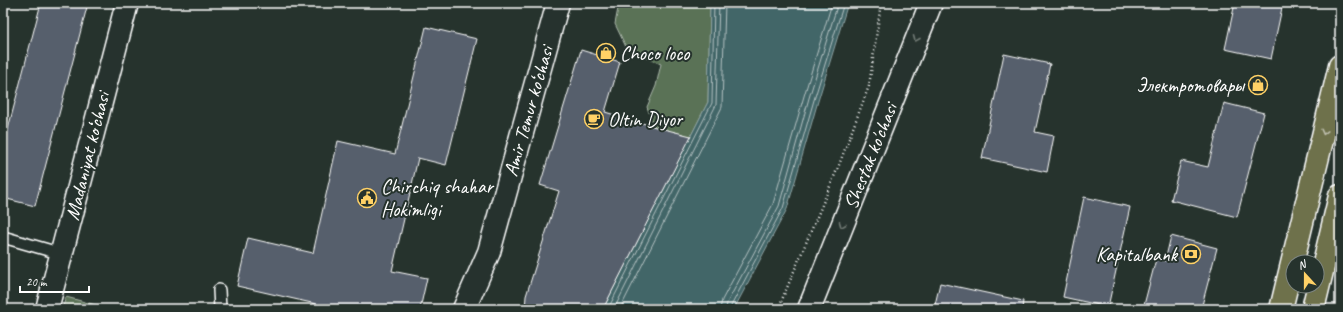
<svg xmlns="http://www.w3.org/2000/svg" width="1343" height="312" viewBox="0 0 1343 312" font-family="Caveat,sans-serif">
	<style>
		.green { fill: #5a7257; stroke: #acb8ab }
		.water { fill: #436668; stroke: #8ea3a4 }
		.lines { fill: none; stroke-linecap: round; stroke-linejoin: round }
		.shore { stroke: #b4c2c3; stroke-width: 1 }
		.building { fill: #575f6c; stroke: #fff }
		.lane-casing { stroke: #fff; stroke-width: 14 }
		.street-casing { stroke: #fff; stroke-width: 25 }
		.primary-casing { stroke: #fff; stroke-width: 25 }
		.path { stroke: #fff; stroke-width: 2.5; stroke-dasharray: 1 3; stroke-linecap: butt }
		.lane { stroke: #26332d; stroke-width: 11 }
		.street { stroke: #26332d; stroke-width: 22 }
		.primary { stroke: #6e714b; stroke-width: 22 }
		.oneway { stroke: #727a76 }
		.oneway2 { stroke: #bebfae }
		.labels { text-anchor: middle; stroke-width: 4; stroke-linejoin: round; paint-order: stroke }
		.poi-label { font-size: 20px; fill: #fff; stroke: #26332d; text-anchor: start }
		.street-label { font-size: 20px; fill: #fff; stroke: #26332d }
	</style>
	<rect width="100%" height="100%" fill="#26332d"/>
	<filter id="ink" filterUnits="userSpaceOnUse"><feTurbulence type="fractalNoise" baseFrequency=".025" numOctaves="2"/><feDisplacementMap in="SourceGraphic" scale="8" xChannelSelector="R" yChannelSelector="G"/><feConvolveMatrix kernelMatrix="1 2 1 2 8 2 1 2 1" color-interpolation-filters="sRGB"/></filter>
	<g filter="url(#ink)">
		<!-- green -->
		<g class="green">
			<path d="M 619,3 L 710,3 L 708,102 L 603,309 L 547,309 L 661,144 L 647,107 L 656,86 L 661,64 L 627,49 L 615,24 Z"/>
			<path d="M 66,297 L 111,309 L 62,309 Z"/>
		</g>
		<!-- water -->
		<path class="water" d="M 710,3 L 848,3 L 818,101 L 787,209 L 734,309 L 603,309 L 708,102 Z"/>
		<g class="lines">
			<!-- shore -->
			<g class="shore">
				<path d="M 608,309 L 712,103 L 714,3"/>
				<path d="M 614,309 L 716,105 L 719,3"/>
				<path d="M 620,309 L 722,107 L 725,3"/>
				<path d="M 720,309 L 722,300 L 773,204 L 804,96 L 832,3"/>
				<path d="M 726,309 L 727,303 L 779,206 L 809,98 L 838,3"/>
				<path d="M 731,309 L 731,306 L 783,208 L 814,100 L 844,3"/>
			</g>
		</g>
		<!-- building -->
		<g class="building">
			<path d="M 41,3 L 88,3 L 35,206 L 3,198 L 3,148 Z"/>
			<path d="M 1235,3 L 1283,3 L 1271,59 L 1225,49 Z"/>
			<path d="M 426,27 L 477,39 L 446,165 L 418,158 L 392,271 L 427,278 L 420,309 L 315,309 L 316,304 L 237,286 L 248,238 L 313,253 L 338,141 L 395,154 Z"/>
			<path d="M 581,50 L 620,62 L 605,112 L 652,126 L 691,136 L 603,309 L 525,309 L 526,296 L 559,191 L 540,185 Z"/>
			<path d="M 1004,54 L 1050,64 L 1035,132 L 1054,136 L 1047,172 L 982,158 Z"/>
			<path d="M 1224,103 L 1264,113 L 1237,217 L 1171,200 L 1181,161 L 1208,167 Z"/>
			<path d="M 1084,197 L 1130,207 L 1108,307 L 1063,297 Z"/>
			<path d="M 1171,236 L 1217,248 L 1201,309 L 1158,309 L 1144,305 L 1156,259 L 1165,261 Z"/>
			<path d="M 940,283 L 1023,301 L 1022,309 L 934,309 Z"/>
		</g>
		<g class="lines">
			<!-- lane casing -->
			<g class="lane-casing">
				<g id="lane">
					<path d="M 3,237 L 62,254"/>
					<path d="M 219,290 L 220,309"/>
				</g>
			</g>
			<!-- street casing -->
			<g class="street-casing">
				<g id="street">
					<path d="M 47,309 L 127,3"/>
					<path d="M 464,309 L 489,252 L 558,3"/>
					<path d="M 809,309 L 931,3"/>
				</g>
			</g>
			<!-- primary casing -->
			<g class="primary-casing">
				<g id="primary">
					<path d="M 1281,309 L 1340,66"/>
					<path d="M 1313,309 L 1340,196"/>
				</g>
			</g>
			<!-- path -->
			<path class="path" d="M 778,309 L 839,165 L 869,86 L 881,3"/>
			<!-- lane -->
			<use href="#lane" class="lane"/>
			<!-- street -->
			<use href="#street" class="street"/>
			<!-- primary -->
			<use href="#primary" class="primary"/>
		</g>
		<!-- one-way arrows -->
		<defs><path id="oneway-chevron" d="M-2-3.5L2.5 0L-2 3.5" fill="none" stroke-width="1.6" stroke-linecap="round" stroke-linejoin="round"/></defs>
		<g class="oneway">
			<use href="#oneway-chevron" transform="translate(916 39) rotate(112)"/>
			<use href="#oneway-chevron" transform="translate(842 225) rotate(112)"/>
		</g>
		<use class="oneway2" href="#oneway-chevron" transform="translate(1324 132) rotate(104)"/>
	</g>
	<!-- icons -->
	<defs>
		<g id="shop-ring" transform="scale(1)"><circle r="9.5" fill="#26332d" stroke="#ffd166" stroke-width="1.5"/><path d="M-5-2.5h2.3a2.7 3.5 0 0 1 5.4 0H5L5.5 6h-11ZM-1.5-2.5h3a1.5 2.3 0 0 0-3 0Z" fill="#ffd166"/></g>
		<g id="cafe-ring" transform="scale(1)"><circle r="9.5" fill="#26332d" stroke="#ffd166" stroke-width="1.5"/><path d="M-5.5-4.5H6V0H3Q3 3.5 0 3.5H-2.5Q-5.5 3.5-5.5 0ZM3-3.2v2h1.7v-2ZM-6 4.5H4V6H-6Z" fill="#ffd166"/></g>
		<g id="civic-ring" transform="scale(1)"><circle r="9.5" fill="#26332d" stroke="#ffd166" stroke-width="1.5"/><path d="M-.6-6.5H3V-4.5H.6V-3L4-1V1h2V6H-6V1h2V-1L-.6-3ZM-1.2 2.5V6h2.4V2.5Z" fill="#ffd166"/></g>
		<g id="bank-ring" transform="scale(1)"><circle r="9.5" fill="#26332d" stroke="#ffd166" stroke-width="1.5"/><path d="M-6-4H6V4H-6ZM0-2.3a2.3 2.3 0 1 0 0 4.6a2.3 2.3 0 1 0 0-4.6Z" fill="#ffd166"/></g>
	</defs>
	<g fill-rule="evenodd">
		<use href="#shop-ring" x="606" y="53"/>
		<use href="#shop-ring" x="1258" y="85"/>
		<use href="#cafe-ring" x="594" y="119"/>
		<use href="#civic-ring" x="367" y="198"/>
		<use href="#bank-ring" x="1191" y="254"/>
	</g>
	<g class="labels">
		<!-- poi labels -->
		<g class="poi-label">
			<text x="620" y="60">Choco loco</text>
			<text x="1244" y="92" text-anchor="end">Электротовары</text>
			<text x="608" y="126">Oltin Diyor</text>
			<text x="381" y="193">Chirchiq shahar<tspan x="381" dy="23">Hokimligi</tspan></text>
			<text x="1177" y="261" text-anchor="end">Kapitalbank</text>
		</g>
		<!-- street labels -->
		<g class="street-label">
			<text transform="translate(528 111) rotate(-74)" y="7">Amir Temur ko‘chasi</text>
			<text transform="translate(87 156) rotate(-76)" y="7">Madaniyat ko‘chasi</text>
			<text transform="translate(870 156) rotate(-68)" y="7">Shestak ko'chasi</text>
		</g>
	</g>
	<!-- margin -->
	<rect width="1343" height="312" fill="none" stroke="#26332d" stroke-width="16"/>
	<rect x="8" y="8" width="1327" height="296" fill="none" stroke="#fff" stroke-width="1.5" filter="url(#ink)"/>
	<!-- north arrow -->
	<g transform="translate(1305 274) rotate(339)"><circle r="19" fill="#26332d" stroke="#7d8581"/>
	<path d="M0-3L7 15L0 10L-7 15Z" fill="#ffd166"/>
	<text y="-6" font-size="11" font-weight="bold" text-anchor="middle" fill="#ffffff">N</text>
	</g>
	<!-- scale -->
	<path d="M20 286v6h69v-6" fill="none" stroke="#ffffff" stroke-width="2"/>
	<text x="26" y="286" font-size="12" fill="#ffffff" stroke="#26332d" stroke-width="3" paint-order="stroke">20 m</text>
</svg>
